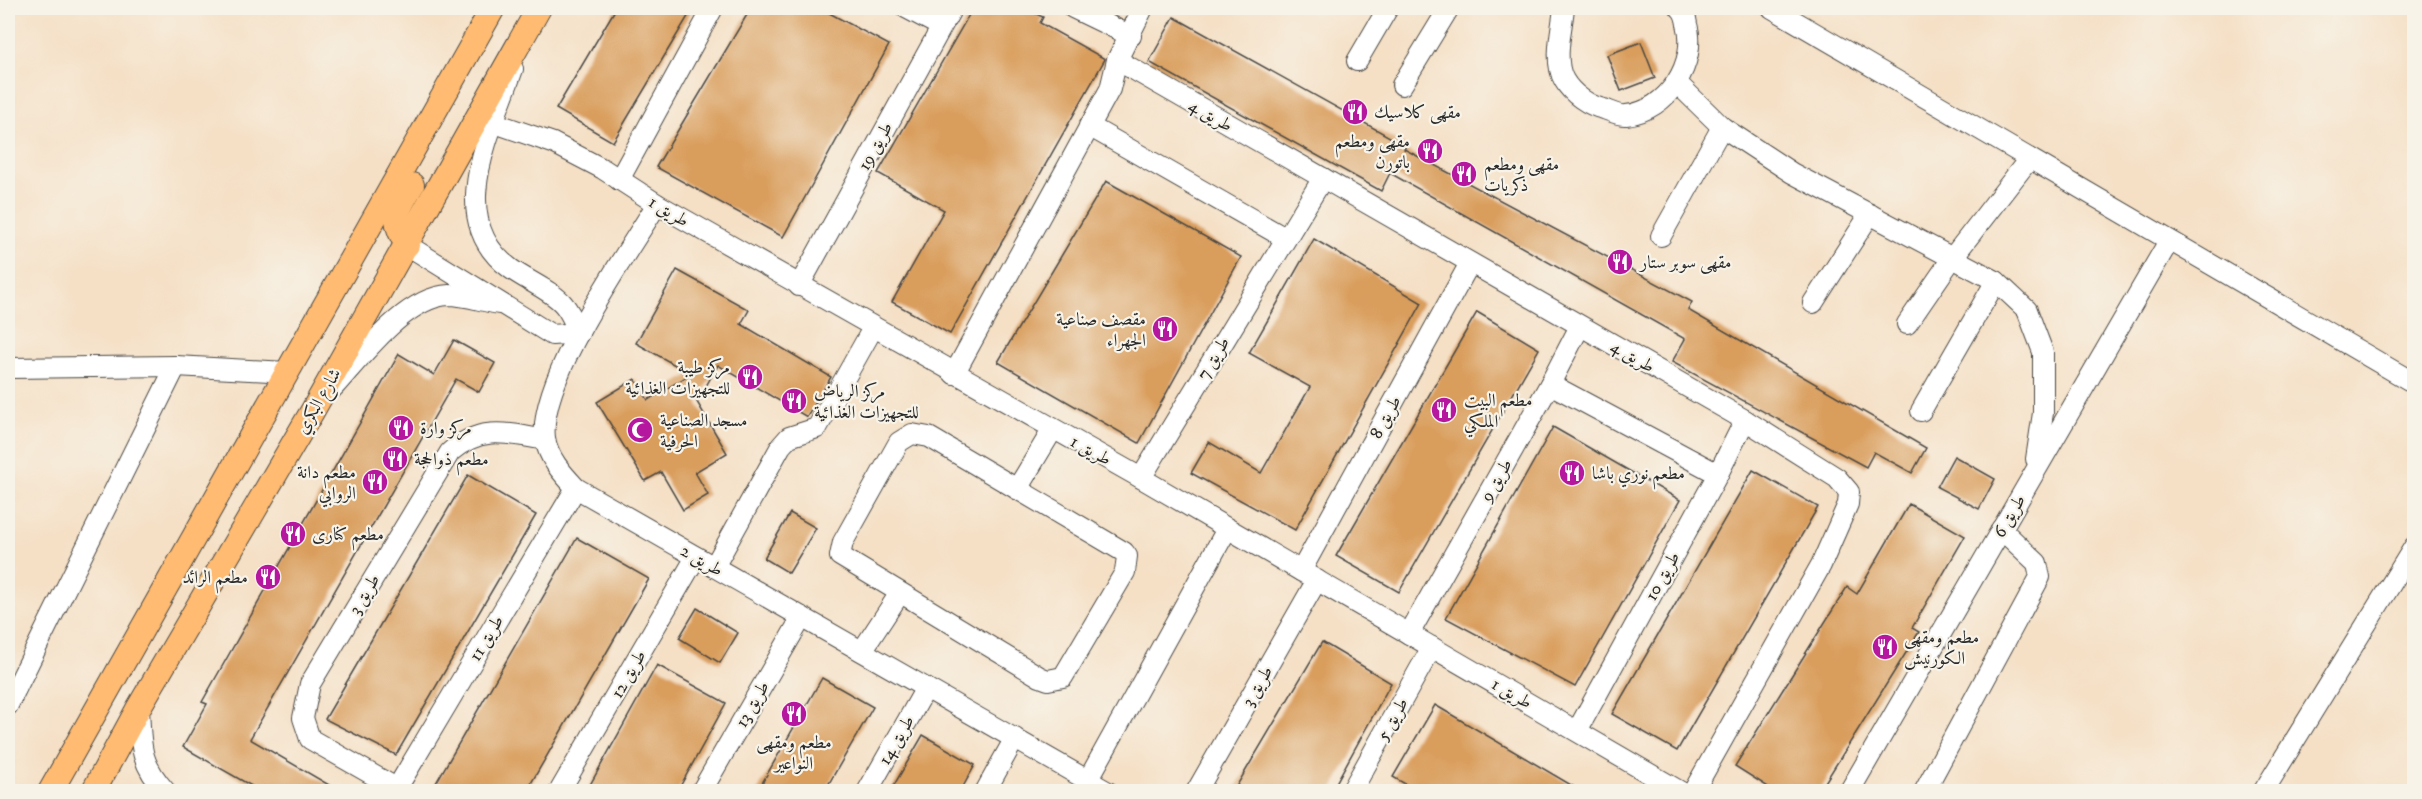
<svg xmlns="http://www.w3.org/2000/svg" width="2422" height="799" viewBox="0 0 2422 799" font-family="'IM FELL DW Pica',Amiri,serif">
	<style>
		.building { fill: #d99d5c }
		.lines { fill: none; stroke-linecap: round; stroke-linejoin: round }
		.minor-casing { stroke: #494642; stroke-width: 22 }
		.major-casing { stroke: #494642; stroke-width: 26 }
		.minor { stroke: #fff; stroke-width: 20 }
		.major { stroke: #ffbb71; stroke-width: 24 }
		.labels { text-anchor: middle; stroke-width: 4.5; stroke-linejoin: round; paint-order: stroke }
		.poi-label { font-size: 18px; fill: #2b2b2b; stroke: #f7f3e8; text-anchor: start }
		.street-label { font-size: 18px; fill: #2b2b2b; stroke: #f7f3e8 }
	</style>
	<rect width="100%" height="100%" fill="#f7f3e8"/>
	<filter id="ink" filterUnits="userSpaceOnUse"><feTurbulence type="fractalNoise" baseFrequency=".0167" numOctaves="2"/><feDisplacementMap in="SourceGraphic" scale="12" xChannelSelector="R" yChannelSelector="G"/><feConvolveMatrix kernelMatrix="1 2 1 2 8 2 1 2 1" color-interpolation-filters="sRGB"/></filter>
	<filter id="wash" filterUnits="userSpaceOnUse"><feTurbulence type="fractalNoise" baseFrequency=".008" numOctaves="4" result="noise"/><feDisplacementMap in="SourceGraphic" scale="24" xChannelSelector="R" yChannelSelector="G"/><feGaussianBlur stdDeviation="1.35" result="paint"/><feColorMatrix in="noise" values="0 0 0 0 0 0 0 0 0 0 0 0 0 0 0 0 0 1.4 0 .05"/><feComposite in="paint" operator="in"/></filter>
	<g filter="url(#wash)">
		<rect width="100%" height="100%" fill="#f5e0c6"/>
		<g id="blocks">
			<!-- building -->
			<g class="building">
				<path d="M 616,8 L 693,8 L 613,142 L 556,109 Z"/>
				<path d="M 751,8 L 820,8 L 889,45 L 783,237 L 656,167 Z"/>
				<path d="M 973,8 L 1023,8 L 1043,17 L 1040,23 L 1105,59 L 950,334 L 892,302 L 944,210 L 878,173 Z"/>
				<path d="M 1174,17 L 1406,146 L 1404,149 L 1692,302 L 1688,310 L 1926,448 L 1912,473 L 1874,452 L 1866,467 L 1672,362 L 1685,339 L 1390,173 L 1381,191 L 1149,62 Z"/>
				<path d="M 1641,42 L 1655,78 L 1621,91 L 1607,55 Z"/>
				<path d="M 1106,181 L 1241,257 L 1139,443 L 998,362 Z"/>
				<path d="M 1314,239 L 1422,303 L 1295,530 L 1191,473 L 1209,442 L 1261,473 L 1310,387 L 1249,353 Z"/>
				<path d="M 677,270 L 749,310 L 741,324 L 831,377 L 807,417 L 718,365 L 697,402 L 727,453 L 695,472 L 708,495 L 683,510 L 661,472 L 645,481 L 597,402 L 635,379 L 648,400 L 691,374 L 636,343 Z"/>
				<path d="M 1477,312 L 1539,349 L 1399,592 L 1336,556 Z"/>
				<path d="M 454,340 L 495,363 L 479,392 L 456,379 L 250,739 L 341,792 L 262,792 L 183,747 L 207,704 L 202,702 L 399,354 L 434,375 Z"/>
				<path d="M 1553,427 L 1680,500 L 1575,687 L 1446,618 Z"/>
				<path d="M 1954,456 L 1995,479 L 1979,509 L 1937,487 Z"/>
				<path d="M 1753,470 L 1818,507 L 1677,751 L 1612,714 Z"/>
				<path d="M 468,475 L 536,515 L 396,755 L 325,719 Z"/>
				<path d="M 1909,504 L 1965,536 L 1912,628 L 1919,632 L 1819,792 L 1776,792 L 1735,766 L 1847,587 L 1857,594 Z"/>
				<path d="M 790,513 L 816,528 L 789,573 L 764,558 Z"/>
				<path d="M 577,538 L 649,579 L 526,792 L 451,792 L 436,783 Z"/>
				<path d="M 697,608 L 738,633 L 720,663 L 679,638 Z"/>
				<path d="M 1322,642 L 1391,683 L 1331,792 L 1233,792 Z"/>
				<path d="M 657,665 L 726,703 L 677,792 L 586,792 Z"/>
				<path d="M 822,678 L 873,707 L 824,792 L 757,792 Z"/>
				<path d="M 1435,705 L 1583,792 L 1419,792 L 1393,777 Z"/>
				<path d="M 923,735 L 975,765 L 960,792 L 890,792 Z"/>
			</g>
		</g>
	</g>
	<g filter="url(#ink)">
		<use href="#blocks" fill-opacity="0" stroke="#494642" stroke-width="1.5"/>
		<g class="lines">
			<!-- minor casing -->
			<g class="minor-casing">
				<g id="minor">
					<path d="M 906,8 L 940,26"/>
					<path d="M 1073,8 L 1131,36"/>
					<path d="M 1564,8 C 1562,29 1553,61 1564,80 C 1572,94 1589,106 1604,109 C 1610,111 1620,116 1626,115 C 1668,111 1698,62 1687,24 C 1686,18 1685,12 1680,8"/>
					<path d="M 1772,8 L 2414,383"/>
					<path d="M 1117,60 L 1745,420 L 1837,478 L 1849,492 L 1848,504 L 1821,565 L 1693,792"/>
					<path d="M 1357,61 L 1388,8"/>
					<path d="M 513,69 C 491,133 443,220 511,269 C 526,280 554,292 564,305 C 571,313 575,324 579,333"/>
					<path d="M 1677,83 L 1722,127 L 1792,173 L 1996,281 L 2027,310 L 2043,352 L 2043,413 L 2036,459"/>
					<path d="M 1402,85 L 1449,8"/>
					<path d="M 495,123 L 553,143 L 603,169 L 657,204 L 1141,478 L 1681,792"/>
					<path d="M 1089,126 L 1285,238"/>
					<path d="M 619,180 L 713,8"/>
					<path d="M 657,204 C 625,257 538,379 545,438 C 548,458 562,473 576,488 L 1108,792"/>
					<path d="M 1661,236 L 1722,127"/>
					<path d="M 407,245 L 552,335 L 579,333"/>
					<path d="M 799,286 L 952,8"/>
					<path d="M 1813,303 L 1870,214"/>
					<path d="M 1907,324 L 1953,257 L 2029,159"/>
					<path d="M 8,368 L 176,366 L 287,372"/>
					<path d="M 954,374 L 1110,89 L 1117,60 L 1143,8"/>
					<path d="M 1550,384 L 1718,474"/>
					<path d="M 331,390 C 360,359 404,297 449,295 C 465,295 484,302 500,304"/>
					<path d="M 1921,411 L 1996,281"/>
					<path d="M 912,434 L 929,437 L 1124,552 L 1127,556 L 1125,572 L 1063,677 L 1048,680 L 1040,677 L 840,556 L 843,542 L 899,442 Z"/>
					<path d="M 1141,478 L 1323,178"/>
					<path d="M 1017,489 L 1053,429"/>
					<path d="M 714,567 L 781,446 L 789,437 L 817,428 L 873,328"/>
					<path d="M 1301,571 L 1470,263"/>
					<path d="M 1409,634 L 1550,384 L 1580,326"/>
					<path d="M 862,651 L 900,593"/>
					<path d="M 8,705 L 176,366"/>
					<path d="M 139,707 C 141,746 139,762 166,792"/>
					<path d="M 1577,731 L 1718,474 L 1745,420"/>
					<path d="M 1088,780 L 1227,529"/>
					<path d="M 397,788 L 576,488"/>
					<path d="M 403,792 L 310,739 L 303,718 L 310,684 L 450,452 C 481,425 507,433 545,440"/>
					<path d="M 559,792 L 696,557"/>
					<path d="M 701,792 L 802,617"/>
					<path d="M 867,792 L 926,688"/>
					<path d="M 985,792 L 1015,738"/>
					<path d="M 1196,792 L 1317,580"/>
					<path d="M 1351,792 L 1432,647"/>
					<path d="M 1849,792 L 2169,241"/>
					<path d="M 1924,792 L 2040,577 L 2037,563 L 2001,529"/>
					<path d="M 2263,792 L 2414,547"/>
				</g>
			</g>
			<!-- major casing -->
			<g class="major-casing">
				<g id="major">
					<path d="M 407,245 C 390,217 397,211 412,185"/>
					<path d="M 50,792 L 493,8"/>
					<path d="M 93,792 L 139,707 L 313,410 L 539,8"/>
				</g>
			</g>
			<!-- minor -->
			<use href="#minor" class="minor"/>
			<!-- major -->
			<use href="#major" class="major"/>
		</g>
	</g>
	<!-- icons -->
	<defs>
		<g id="restaurant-disc" transform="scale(1.35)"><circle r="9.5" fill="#b5179e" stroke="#f7f3e8"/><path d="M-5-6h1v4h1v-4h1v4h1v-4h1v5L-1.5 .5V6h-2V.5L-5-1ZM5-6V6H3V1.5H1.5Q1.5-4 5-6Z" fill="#fff"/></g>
		<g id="mosque-disc" transform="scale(1.35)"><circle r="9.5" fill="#b5179e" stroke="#f7f3e8"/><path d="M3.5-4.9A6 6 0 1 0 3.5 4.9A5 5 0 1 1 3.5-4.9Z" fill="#fff"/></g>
	</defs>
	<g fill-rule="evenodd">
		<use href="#restaurant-disc" x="1355" y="112"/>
		<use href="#restaurant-disc" x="1430" y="151"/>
		<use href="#restaurant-disc" x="1464" y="174"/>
		<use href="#restaurant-disc" x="1620" y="262"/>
		<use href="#restaurant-disc" x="1165" y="329"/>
		<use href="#restaurant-disc" x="750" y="377"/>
		<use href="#restaurant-disc" x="794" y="401"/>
		<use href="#restaurant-disc" x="1444" y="410"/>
		<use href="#restaurant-disc" x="401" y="428"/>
		<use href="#mosque-disc" x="640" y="430"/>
		<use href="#restaurant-disc" x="395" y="459"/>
		<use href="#restaurant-disc" x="1572" y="473"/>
		<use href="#restaurant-disc" x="375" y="482"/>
		<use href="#restaurant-disc" x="293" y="534"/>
		<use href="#restaurant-disc" x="268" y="577"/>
		<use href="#restaurant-disc" x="1885" y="647"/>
		<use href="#restaurant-disc" x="794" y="714"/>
	</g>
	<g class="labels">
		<!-- poi labels -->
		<g class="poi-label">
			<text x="1374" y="118">مقهى كلاسيك</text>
			<text x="1410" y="147" text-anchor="end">مقهى ومطعم<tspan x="1410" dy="21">باتورن</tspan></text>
			<text x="1484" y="170">مقهى ومطعم<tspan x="1484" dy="21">ذكريات</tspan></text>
			<text x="1640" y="268">مقهى سوبر ستار</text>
			<text x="1146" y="325" text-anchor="end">مقصف صناعية<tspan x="1146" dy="21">الجهراء</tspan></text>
			<text x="730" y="373" text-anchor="end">مركز طيبة<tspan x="730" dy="21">للتجهيزات الغذائية</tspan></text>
			<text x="814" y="397">مركز الرياض<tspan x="814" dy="21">للتجهيزات الغذائية</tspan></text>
			<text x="1464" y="406">مطعم البيت<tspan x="1464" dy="21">الملكي</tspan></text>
			<text x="660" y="426">مسجد الصناعية<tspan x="660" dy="21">الحرفية</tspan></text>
			<text x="420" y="434">مركز وارة</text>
			<text x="414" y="465">مطعم ذوالحجة</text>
			<text x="356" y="478" text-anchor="end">مطعم دانة<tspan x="356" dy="21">الروابي</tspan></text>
			<text x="1592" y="479">مطعم نوري باشا</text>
			<text x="312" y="540">مطعم كنارى</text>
			<text x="248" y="583" text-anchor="end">مطعم الرائد</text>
			<text x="1904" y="643">مطعم ومقهى<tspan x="1904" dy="21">الكورنيش</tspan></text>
			<text x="794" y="748" text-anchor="middle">مطعم ومقهى<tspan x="794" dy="21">النواعير</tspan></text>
		</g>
		<!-- street labels -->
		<g class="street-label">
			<text transform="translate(1211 115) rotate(30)" y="6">طريق 4</text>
			<text transform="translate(875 146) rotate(-61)" y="6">طريق 19</text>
			<text transform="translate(669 211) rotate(31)" y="6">طريق 1</text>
			<text transform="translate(1633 356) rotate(30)" y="6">طريق 4</text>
			<text transform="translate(1213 358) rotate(-59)" y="6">طريق 7</text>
			<text transform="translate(318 401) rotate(-60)" y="6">شارع البكري</text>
			<text transform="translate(1385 417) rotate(-61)" y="6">طريق 8</text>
			<text transform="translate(1091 450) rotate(29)" y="6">طريق 1</text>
			<text transform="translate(1496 480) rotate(-60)" y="6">طريق 9</text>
			<text transform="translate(2009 516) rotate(-60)" y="6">طريق 6</text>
			<text transform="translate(702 560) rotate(30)" y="6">طريق 2</text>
			<text transform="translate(1662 576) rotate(-61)" y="6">طريق 10</text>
			<text transform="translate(364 594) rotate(-59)" y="6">طريق 3</text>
			<text transform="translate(486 638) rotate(-59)" y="6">طريق 11</text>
			<text transform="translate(628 674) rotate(-60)" y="6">طريق 12</text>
			<text transform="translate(1257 686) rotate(-60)" y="6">طريق 3</text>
			<text transform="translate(1512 693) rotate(30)" y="6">طريق 1</text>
			<text transform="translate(752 704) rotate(-60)" y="6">طريق 13</text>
			<text transform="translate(1392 719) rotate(-61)" y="6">طريق 5</text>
			<text transform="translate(896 740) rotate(-60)" y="6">طريق 14</text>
		</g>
	</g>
	<!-- margin -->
	<rect width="2422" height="799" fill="none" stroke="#f7f3e8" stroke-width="30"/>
</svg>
